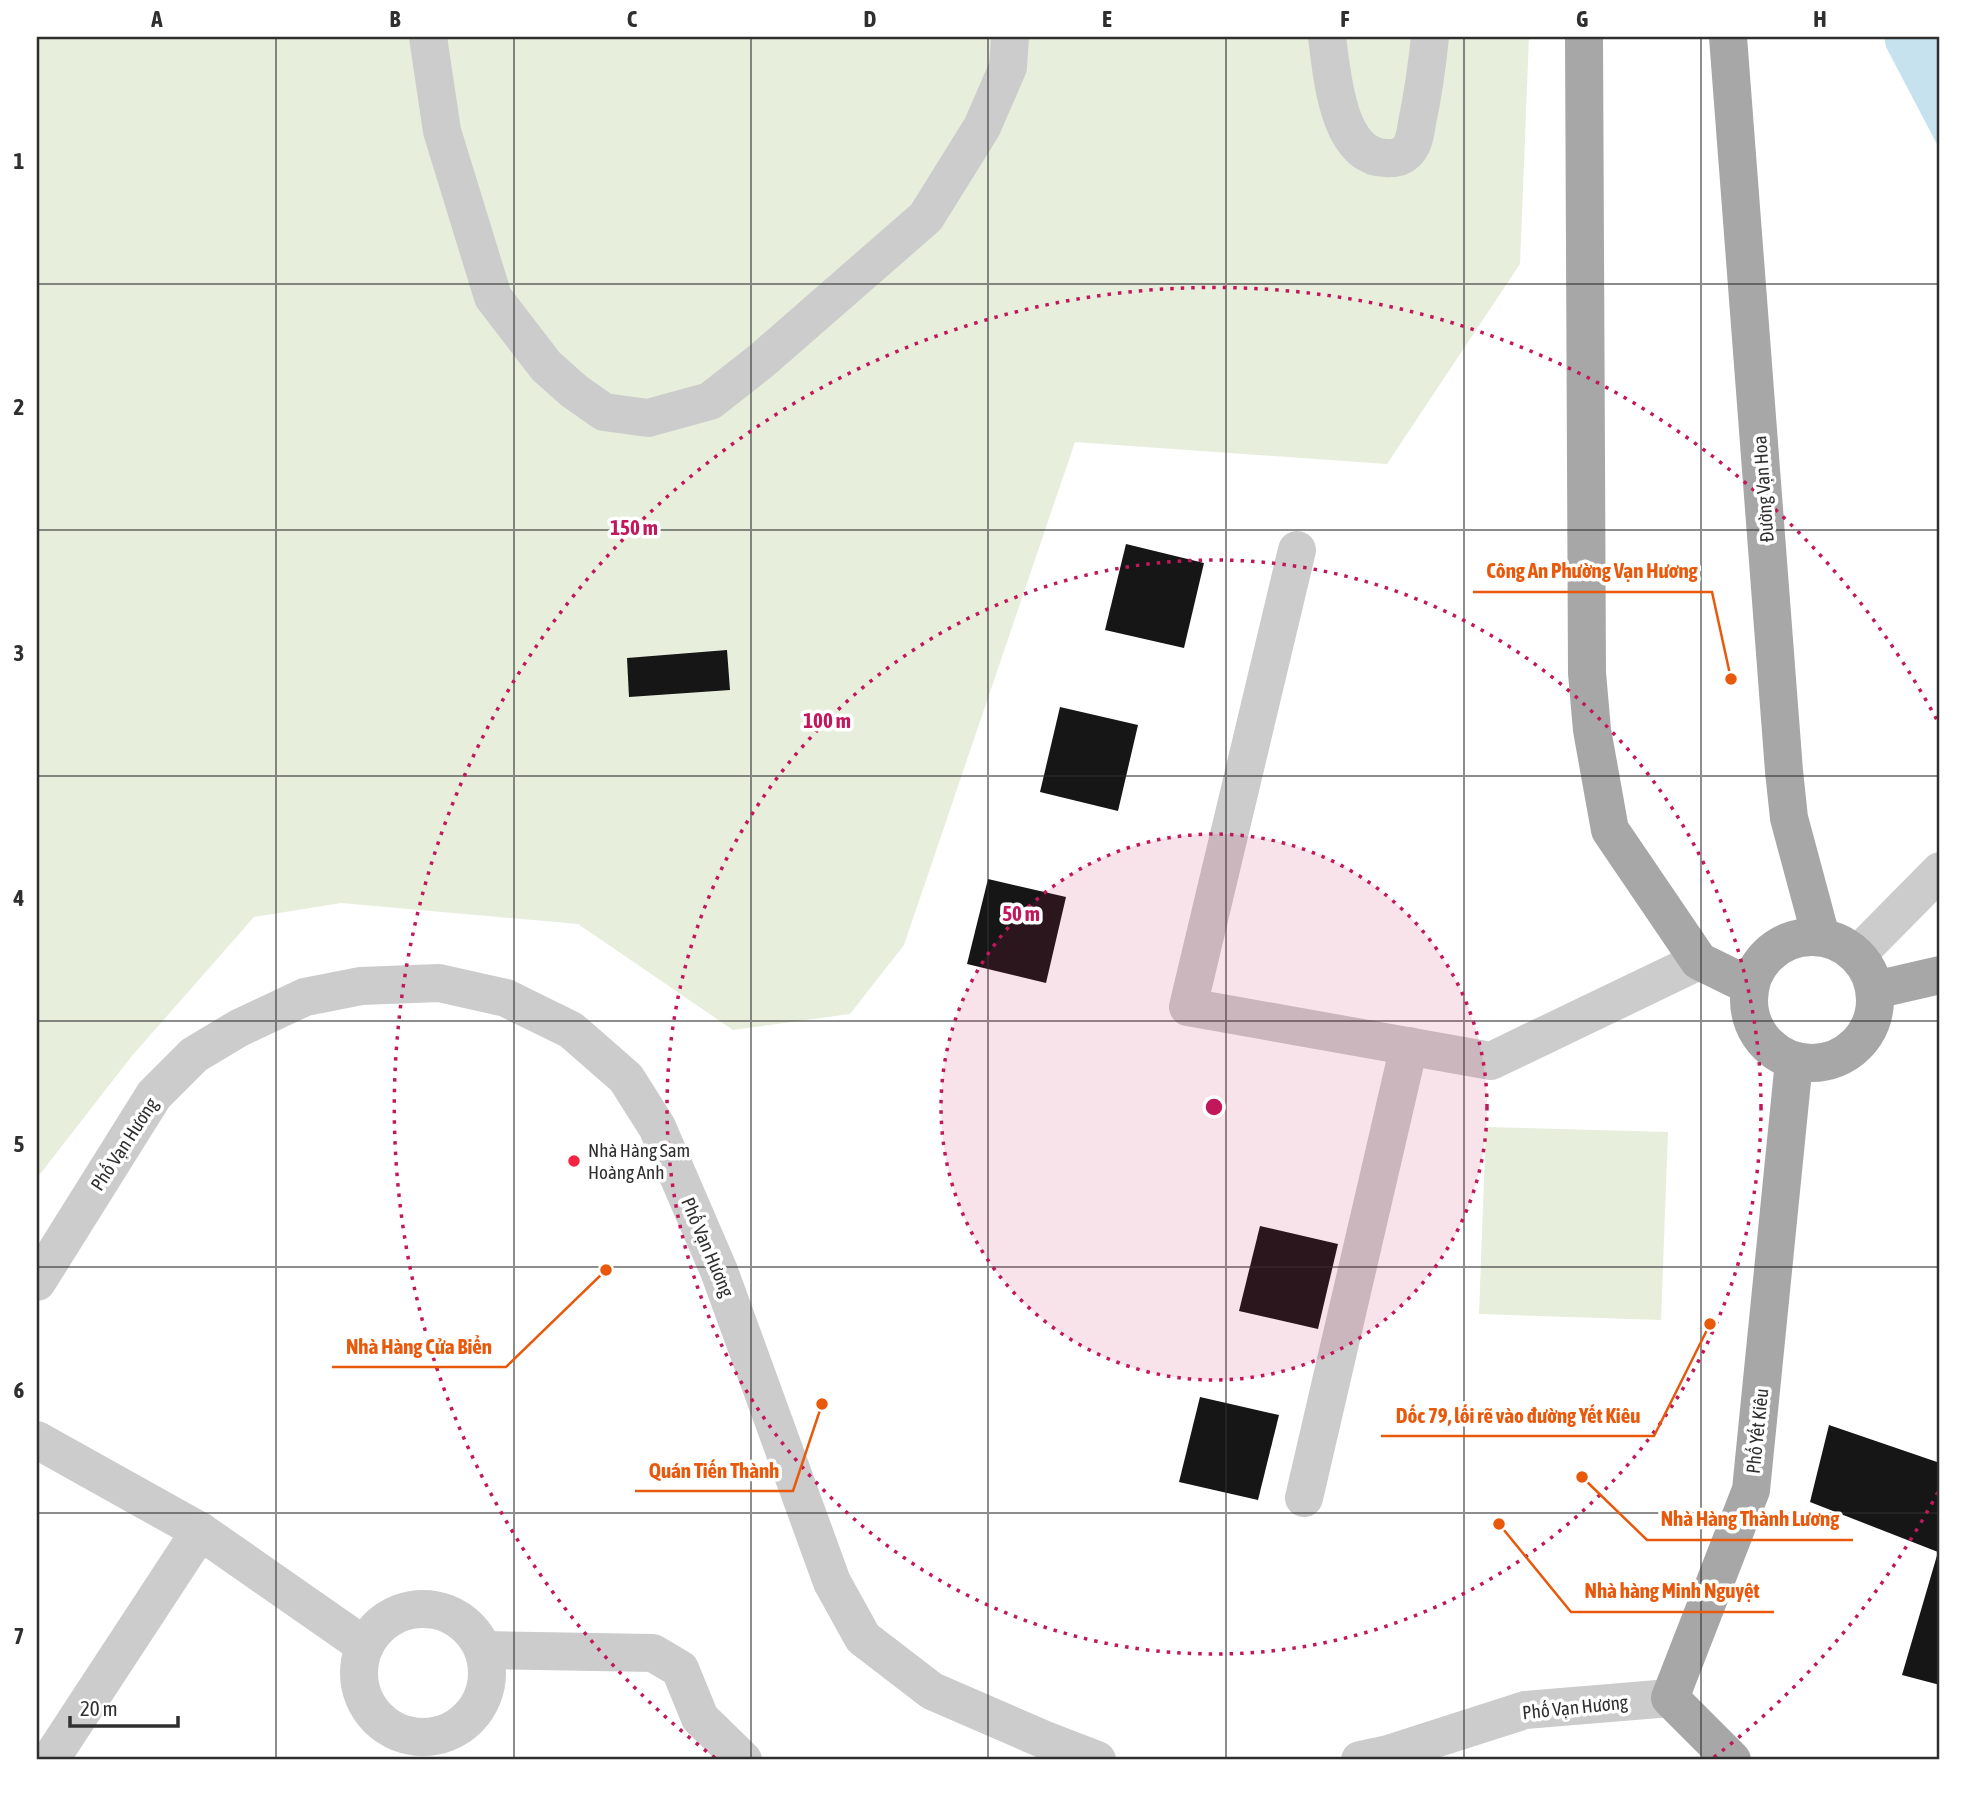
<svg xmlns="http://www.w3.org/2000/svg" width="1977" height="1797" viewBox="0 0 1977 1797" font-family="'Asap Condensed',sans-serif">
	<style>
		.green { fill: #e7eedc }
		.water { fill: #c7e2ef }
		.building { fill: #161616 }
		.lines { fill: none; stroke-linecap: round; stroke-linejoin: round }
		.minor { stroke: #ccc; stroke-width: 38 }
		.major { stroke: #a7a7a7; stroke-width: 38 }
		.grid { fill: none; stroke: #2f2f2f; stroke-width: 2; stroke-opacity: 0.55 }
		.ring { fill: none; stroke: #c2185b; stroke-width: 3.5; stroke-dasharray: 3.5 7 }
		.poi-dot { fill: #f42341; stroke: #fff; stroke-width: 2.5 }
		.labels { text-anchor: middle; stroke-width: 7; stroke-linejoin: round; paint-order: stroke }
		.street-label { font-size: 19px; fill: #2f2f2f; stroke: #fff }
		.poi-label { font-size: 19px; fill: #2f2f2f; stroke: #fff; text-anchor: start }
		.centre { fill: #c2185b; stroke: #fff; stroke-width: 3.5 }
		.ring-label { font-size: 21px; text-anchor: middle; font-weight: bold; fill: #c2185b; stroke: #fff; stroke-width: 7; stroke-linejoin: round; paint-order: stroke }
		.leader { fill: none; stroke: #e8590c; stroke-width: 2.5 }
		.callout-dot { fill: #e8590c; stroke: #fff; stroke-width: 2.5 }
		.callout-label { font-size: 21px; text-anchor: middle; font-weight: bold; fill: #e8590c; stroke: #fff; stroke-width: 7; stroke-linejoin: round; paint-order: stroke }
		.neatline { fill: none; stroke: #2f2f2f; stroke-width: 2.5 }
		.grid-label { font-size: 23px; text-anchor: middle; font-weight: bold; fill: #2f2f2f }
	</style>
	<rect width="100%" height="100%" fill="#fff"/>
	<!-- green -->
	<g class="green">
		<path d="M 37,37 L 1529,37 L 1520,264 L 1387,464 L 1075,442 L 904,945 L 850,1014 L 733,1030 L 578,924 L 341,903 L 254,917 L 131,1057 L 37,1178 Z"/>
		<path d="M 1486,1127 L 1668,1132 L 1661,1320 L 1479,1314 Z"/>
	</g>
	<!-- water -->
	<path class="water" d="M 1884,37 L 1940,37 L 1940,150 L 1886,47 Z"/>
	<!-- building -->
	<g class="building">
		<path d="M 1126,544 L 1204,563 L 1184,648 L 1105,630 Z"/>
		<path d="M 727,650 L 730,690 L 629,697 L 627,658 Z"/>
		<path d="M 1060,707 L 1138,725 L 1118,811 L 1040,792 Z"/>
		<path d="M 988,879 L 1066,897 L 1046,983 L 967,964 Z"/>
		<path d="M 1260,1226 L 1338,1244 L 1318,1329 L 1239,1311 Z"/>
		<path d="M 1200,1397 L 1279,1415 L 1258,1500 L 1179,1482 Z"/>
		<path d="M 1829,1425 L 1940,1463 L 1940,1685 L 1902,1675 L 1938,1552 L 1810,1502 Z"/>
	</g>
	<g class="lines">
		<!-- minor -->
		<g class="minor">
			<path d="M 428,37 L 442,131 L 493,297 L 546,366 L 574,391 L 604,412 L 648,418 L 710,401 L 761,361 L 926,217 L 982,127 L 1008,67 L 1010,37"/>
			<path d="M 1327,37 C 1332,73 1337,157 1386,158 C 1398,159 1407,155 1412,144 C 1415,138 1416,129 1417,123 C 1423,94 1427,66 1430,37"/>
			<path d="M 1297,550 L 1188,1007 L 1491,1061 L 1699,961"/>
			<path d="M 1857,955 L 1940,871"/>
			<path d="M 37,1282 L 154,1095 L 194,1055 L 239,1028 L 305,997 L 361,986 L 439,983 L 506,998 L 571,1030 L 626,1078 L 657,1127 L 719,1271 L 832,1582 L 863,1638 L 932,1691 L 1045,1740 L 1097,1760"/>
			<path d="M 37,1440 L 200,1531 L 365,1646"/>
			<path d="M 1304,1498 L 1409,1046"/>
			<circle cx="423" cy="1673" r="64"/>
			<path d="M 484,1650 L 653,1653 L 680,1669 L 700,1718 L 743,1760"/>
			<path d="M 50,1760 L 200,1531"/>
			<path d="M 1360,1760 L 1388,1754 L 1525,1710 L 1670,1698"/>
		</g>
		<!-- major -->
		<g class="major">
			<path d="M 1584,37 L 1587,673 L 1592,730 L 1610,830 L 1699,961 L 1750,986"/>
			<path d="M 1728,37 L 1784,771 L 1789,818 L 1821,937"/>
			<circle cx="1812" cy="1000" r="63"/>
			<path d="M 1875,990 L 1940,975"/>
			<path d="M 1732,1760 L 1670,1698 L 1751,1490 L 1794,1061"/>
		</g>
	</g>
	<!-- grid -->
	<path class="grid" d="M 276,37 L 276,1760M 514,37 L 514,1760M 751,37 L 751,1760M 988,37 L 988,1760M 1226,37 L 1226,1760M 1464,37 L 1464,1760M 1701,37 L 1701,1760M 37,284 L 1940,284M 37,530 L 1940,530M 37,776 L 1940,776M 37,1021 L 1940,1021M 37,1267 L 1940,1267M 37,1513 L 1940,1513"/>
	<!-- distance rings -->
	<circle cx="1214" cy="1107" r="273" fill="#c2185b" fill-opacity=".12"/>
	<g class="ring">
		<circle cx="1214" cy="1107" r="273"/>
		<circle cx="1214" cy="1107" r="547"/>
		<path d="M1938 1492A820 820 0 0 1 1713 1758M715 1758A820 820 0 1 1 1938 722"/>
	</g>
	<!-- markers -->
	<circle class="poi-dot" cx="574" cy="1161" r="7"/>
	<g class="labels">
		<!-- street labels -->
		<g class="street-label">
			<text transform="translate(1763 489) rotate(-94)" y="7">Đường Vạn Hoa</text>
			<text transform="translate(124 1144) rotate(-57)" y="7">Phố Vạn Hương</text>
			<text transform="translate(708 1247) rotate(67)" y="7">Phố Vạn Hương</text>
			<text transform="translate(1757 1431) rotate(-84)" y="7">Phố Yết Kiêu</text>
			<text transform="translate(1575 1707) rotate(-6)" y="7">Phố Vạn Hương</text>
		</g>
		<!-- poi labels -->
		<g class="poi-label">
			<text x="588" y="1157">Nhà Hàng Sam<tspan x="588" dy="22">Hoàng Anh</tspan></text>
		</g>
	</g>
	<circle cx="1214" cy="1107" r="10" class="centre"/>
	<g class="ring-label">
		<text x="634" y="535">150 m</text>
		<text x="827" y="728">100 m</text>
		<text x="1021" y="921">50 m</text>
	</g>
	<!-- callouts -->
	<path class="leader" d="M1731 679L1712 592H1473M606 1270L506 1367H332M1710 1324L1654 1436H1381M822 1404L793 1491H635M1582 1477L1647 1540H1853M1499 1524L1571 1612H1774"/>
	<g class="callout-dot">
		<circle cx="1731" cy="679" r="7"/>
		<circle cx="606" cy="1270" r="7"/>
		<circle cx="1710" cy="1324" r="7"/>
		<circle cx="822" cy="1404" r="7"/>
		<circle cx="1582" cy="1477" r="7"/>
		<circle cx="1499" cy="1524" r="7"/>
	</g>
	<g class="callout-label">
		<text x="1592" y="578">Công An Phường Vạn Hương</text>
		<text x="419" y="1354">Nhà Hàng Cửa Biển</text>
		<text x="1518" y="1423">Dốc 79, lối rẽ vào đường Yết Kiêu</text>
		<text x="714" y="1478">Quán Tiến Thành</text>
		<text x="1750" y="1526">Nhà Hàng Thành Lương</text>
		<text x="1672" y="1598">Nhà hàng Minh Nguyệt</text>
	</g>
	<!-- border -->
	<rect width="1977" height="1797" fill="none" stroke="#ffffff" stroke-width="77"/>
	<!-- scale -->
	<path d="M70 1716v10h108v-10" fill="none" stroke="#2f2f2f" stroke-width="3.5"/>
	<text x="80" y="1716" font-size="21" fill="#2f2f2f" stroke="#ffffff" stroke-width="5" paint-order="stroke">20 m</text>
	<rect x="38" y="38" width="1900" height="1720" class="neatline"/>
	<g class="grid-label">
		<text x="157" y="27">A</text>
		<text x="395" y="27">B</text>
		<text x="632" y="27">C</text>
		<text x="870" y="27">D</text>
		<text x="1107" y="27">E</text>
		<text x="1345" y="27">F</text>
		<text x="1582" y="27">G</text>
		<text x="1820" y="27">H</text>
		<text x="19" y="169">1</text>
		<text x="19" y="415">2</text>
		<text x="19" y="661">3</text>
		<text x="19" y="906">4</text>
		<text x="19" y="1152">5</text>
		<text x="19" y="1398">6</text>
		<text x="19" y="1644">7</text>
	</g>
</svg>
